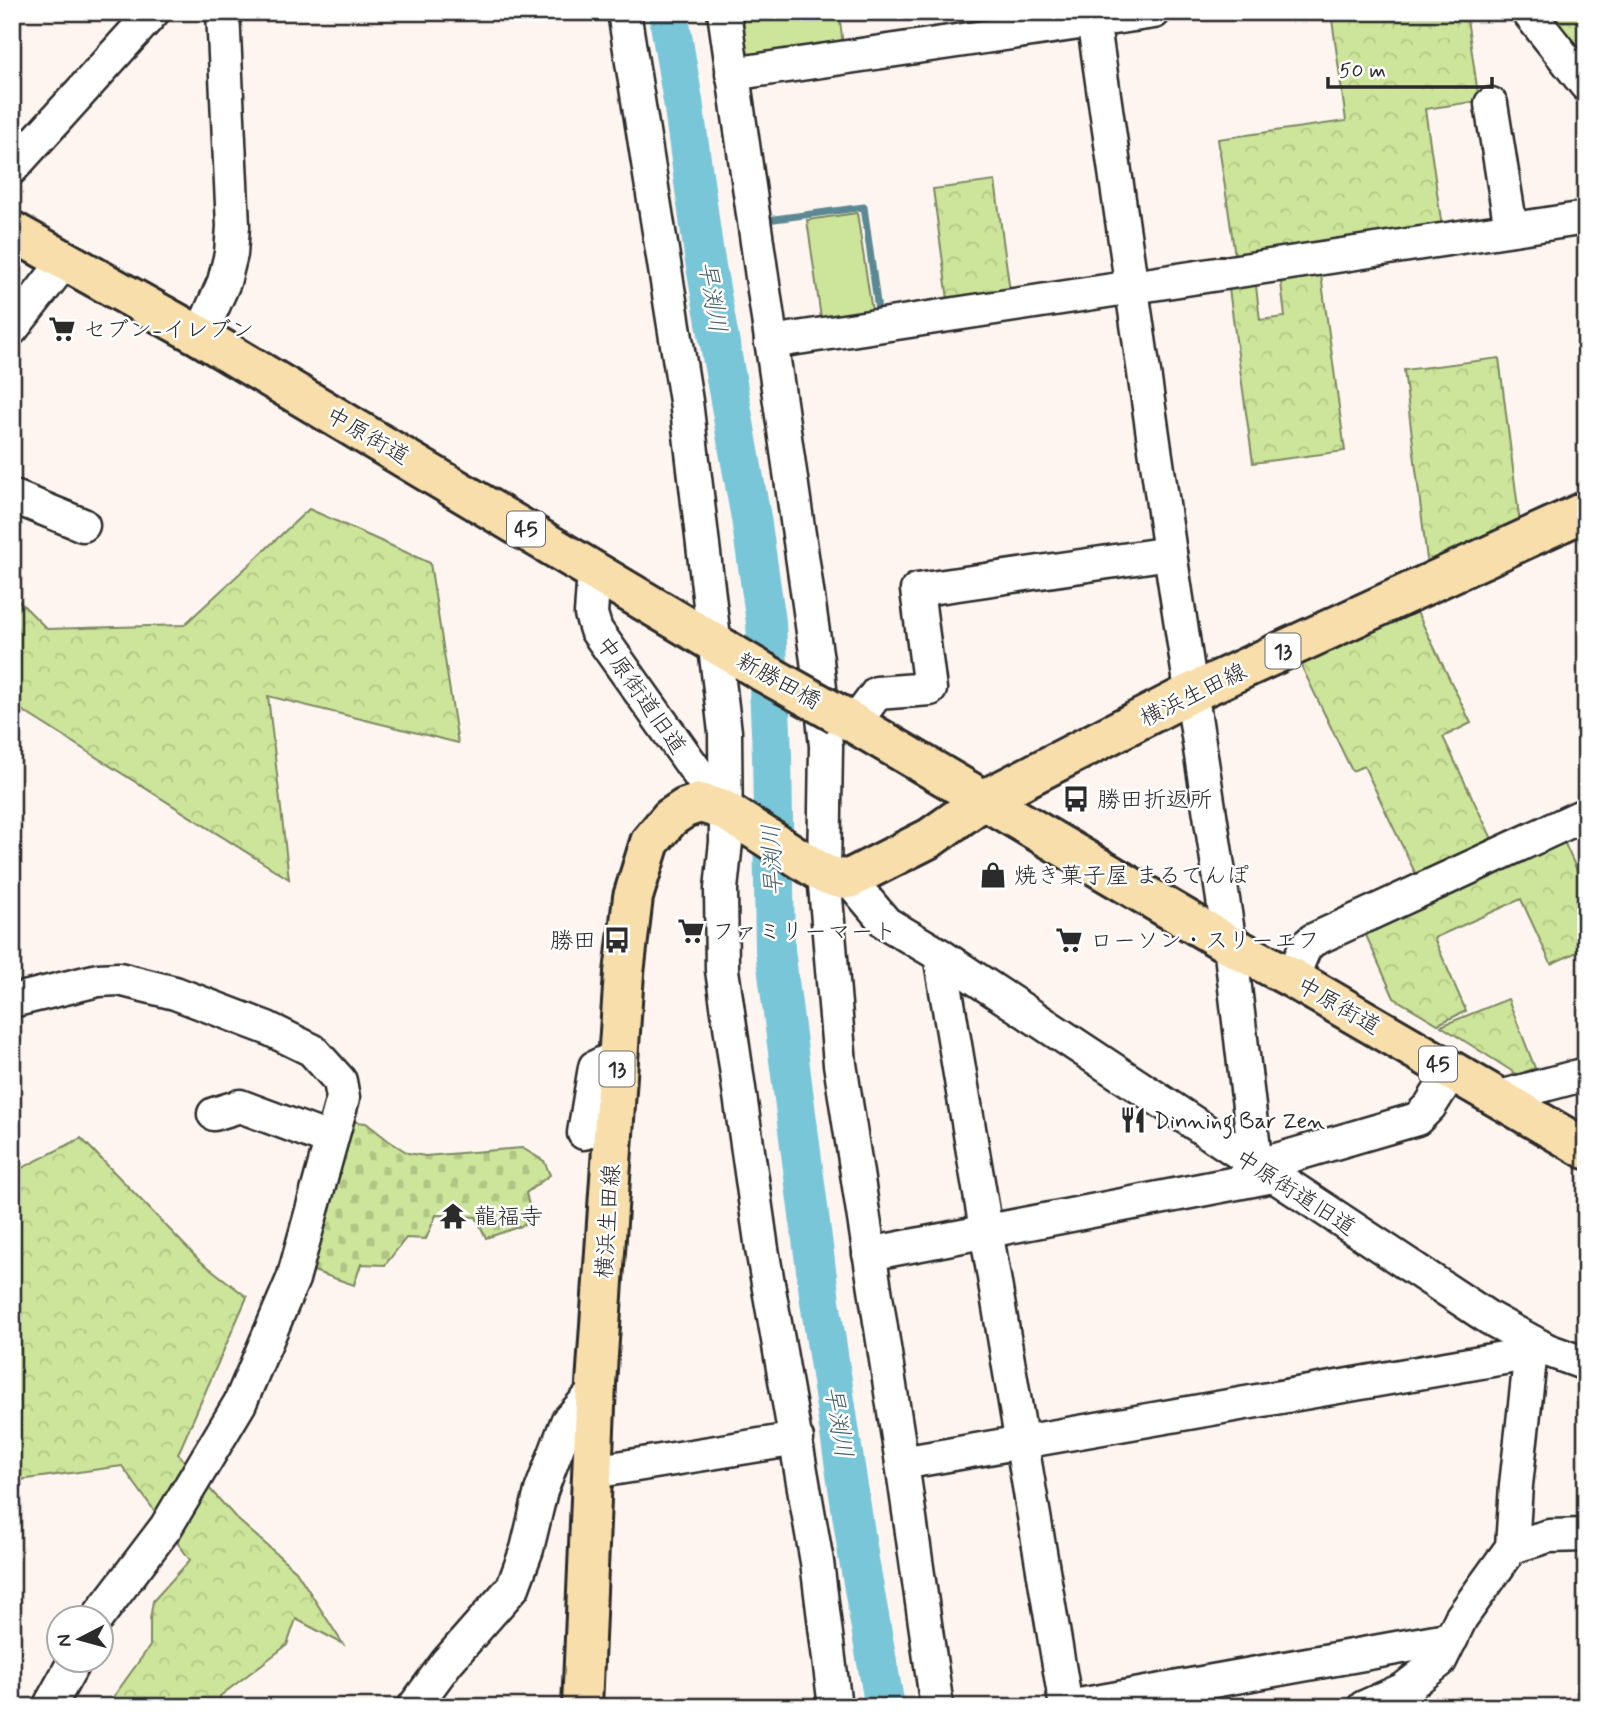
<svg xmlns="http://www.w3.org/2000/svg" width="1598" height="1719" viewBox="0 0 1598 1719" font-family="Mynerve,'Klee One',sans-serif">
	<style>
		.green { fill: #cde59a; stroke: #7c8862; stroke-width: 2 }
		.forest { fill: url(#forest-crowns); stroke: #7c8862; stroke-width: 2 }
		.cemetery { fill: url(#cemetery-stones); stroke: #7c8862; stroke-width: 2 }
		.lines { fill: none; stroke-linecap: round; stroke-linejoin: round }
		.stream { stroke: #5a8893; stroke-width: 7 }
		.river { stroke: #79c6d8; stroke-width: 40 }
		.minor-casing { stroke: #2b2b2b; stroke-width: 37 }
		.major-casing { stroke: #2b2b2b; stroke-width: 44 }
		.minor { stroke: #fff; stroke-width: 32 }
		.major { stroke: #f8deab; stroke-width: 38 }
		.major-bridge-casing { stroke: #2b2b2b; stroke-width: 44; stroke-linecap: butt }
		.major-bridge { stroke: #f8deab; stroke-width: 38 }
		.labels { text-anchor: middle; stroke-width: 5; stroke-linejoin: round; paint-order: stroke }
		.shield { fill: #fff; stroke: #6b6b6b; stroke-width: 2 }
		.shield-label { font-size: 21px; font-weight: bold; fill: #2b2b2b }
		.poi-label { font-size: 23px; fill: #2b2b2b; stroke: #fff; text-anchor: start }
		.street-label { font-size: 23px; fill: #2b2b2b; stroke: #fff }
		.water-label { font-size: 24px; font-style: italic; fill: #466168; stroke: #fff }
	</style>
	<defs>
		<pattern id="forest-crowns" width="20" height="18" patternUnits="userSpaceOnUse" patternTransform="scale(1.75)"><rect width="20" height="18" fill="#cde59a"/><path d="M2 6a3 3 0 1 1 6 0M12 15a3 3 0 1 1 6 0" fill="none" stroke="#b0c585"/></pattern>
		<pattern id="cemetery-stones" width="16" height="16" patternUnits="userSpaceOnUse" patternTransform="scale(1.75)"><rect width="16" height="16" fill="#cde59a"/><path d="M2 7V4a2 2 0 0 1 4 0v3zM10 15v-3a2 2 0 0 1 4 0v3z" fill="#b0c585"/></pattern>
	</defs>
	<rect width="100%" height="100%" fill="#fef5f1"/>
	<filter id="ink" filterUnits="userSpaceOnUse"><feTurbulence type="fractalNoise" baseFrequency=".0143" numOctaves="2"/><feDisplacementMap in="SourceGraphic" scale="14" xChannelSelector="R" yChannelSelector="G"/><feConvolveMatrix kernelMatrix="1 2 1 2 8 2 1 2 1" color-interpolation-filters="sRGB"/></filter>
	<g filter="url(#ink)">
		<!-- green -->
		<g class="green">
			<path d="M 768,12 L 839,12 L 844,54 L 739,68 L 732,17 Z"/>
			<path d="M 857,213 L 873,318 L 822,325 L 807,220 Z"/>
		</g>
		<!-- forest -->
		<g class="forest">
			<path d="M 1331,12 L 1466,12 L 1479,101 L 1425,109 L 1443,234 L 1236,263 L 1218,139 L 1346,121 Z"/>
			<path d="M 1546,12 L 1586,12 L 1586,59 Z"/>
			<path d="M 995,181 L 1011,299 L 949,307 L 933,189 Z"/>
			<path d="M 1320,268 L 1345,451 L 1253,463 L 1228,282 L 1255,278 L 1260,320 L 1285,317 L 1280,273 Z"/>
			<path d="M 1499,358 L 1520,524 L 1428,568 L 1404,370 Z"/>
			<path d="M 309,509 L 430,563 L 458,743 L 268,696 L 289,879 L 12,704 L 12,594 L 47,629 L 184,625 Z"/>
			<path d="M 1414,606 L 1471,723 L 1443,737 L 1494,843 L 1418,879 L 1364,766 L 1352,771 L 1299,661 Z"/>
			<path d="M 1561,835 L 1586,890 L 1586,948 L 1551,964 L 1521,899 L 1434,938 L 1466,1011 L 1438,1024 L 1394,998 L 1361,924 Z"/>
			<path d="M 1508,999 L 1535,1068 L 1518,1075 L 1441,1026 Z"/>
			<path d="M 81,1138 L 199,1260 L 247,1297 L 178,1454 L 237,1519 L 296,1571 L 343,1644 L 296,1619 L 287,1645 L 220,1696 L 220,1707 L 103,1707 L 111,1700 L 150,1646 L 150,1620 L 153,1601 L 190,1560 L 122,1466 L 12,1481 L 12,1173 Z"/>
		</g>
		<!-- cemetery -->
		<path class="cemetery" d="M 347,1121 L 366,1123 L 389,1141 L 408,1153 L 425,1156 L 522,1148 L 544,1161 L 550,1175 L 526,1193 L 533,1222 L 486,1238 L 476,1217 L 436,1215 L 426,1239 L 406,1238 L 385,1265 L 361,1264 L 354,1285 L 305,1268 Z"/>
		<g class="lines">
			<!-- stream -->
			<path class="stream" d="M 767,220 L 864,207 L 878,310"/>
			<!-- river -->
			<path class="river" d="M 668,12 L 683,101 L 704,255 L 751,518 L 766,622 L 772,754 L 775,950 L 820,1301 L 859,1560 L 885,1707"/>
			<!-- minor casing -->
			<g class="minor-casing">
				<g id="minor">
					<path d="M 624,12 L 686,401 L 725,732 L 726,842 L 721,889 L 722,970 L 762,1249 L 817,1562 L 835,1707"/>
					<path d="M 724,12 L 817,660 L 826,746 L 824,874 L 840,1064 L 902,1463 L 937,1707"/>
					<path d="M 1092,12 L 1170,553 L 1230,945 L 1256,1166"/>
					<path d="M 1528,12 L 1586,85"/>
					<path d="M 732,74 L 1154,12"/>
					<path d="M 1491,104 L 1511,229"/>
					<path d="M 12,168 L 153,12"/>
					<path d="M 12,329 L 65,261"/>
					<path d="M 200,336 L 224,282 L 231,254 L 233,226 L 223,12"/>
					<path d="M 771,342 L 1586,218"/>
					<path d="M 12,496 L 83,525"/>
					<path d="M 594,570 L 591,614 L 596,630 L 724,810"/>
					<path d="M 854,724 L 877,693 L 930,689 L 917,590 L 1170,553"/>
					<path d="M 849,879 L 886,923 L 940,955 L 1489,1318 L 1547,1350 L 1586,1364"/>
					<path d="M 940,955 L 1066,1707"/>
					<path d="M 1292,978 L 1305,947 L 1313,940 L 1586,814"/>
					<path d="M 12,1001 L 98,980 L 119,979 L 175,993 L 267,1028 L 312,1050 L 340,1081 L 343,1098 L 293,1279 L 240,1403 L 166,1527 L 97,1618"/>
					<path d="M 1500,1097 L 1586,1074"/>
					<path d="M 214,1114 L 240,1106 L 331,1140"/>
					<path d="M 584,1133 L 595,1067 L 618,1056"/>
					<path d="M 1256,1166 L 1417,1119 L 1430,1106 L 1452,1071"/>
					<path d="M 869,1254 L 1273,1176"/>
					<path d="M 902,1463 L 1532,1353"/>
					<path d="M 593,1472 L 797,1439"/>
					<path d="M 1512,1547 L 1549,1536 L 1586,1535"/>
					<path d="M 49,1707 L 75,1660"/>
					<path d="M 414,1707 L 447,1662 L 513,1587 L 527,1549 L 541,1491 L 567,1422 L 596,1390"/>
					<path d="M 1068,1707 L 1452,1638"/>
					<path d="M 1364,1707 L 1404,1689 L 1440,1661 L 1461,1618 L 1512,1547 L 1516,1485 L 1532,1342"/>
				</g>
			</g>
			<!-- major casing -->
			<g class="major-casing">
				<g id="major">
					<path d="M 12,231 L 200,336 L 763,672"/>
					<path d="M 838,714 L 1230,945 L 1292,978 L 1586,1149"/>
					<path d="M 582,1707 L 596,1384 L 624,973 L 633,897 L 650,842 L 670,818 L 685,808 L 700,803 L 724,810 L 824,874 L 837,878 L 849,879 L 930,838 L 985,799 L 1191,693 L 1586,511"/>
				</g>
			</g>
			<!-- minor -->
			<use href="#minor" class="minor"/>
			<!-- major -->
			<use href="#major" class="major"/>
			<!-- major-bridge casing -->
			<g class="major-bridge-casing">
				<path id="major-bridge" d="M 763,672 L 838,714"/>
			</g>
			<!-- major-bridge -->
			<use href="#major-bridge" class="major-bridge"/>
		</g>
	</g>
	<!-- icons -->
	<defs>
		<g id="supermarket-bare" transform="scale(2.1)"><path d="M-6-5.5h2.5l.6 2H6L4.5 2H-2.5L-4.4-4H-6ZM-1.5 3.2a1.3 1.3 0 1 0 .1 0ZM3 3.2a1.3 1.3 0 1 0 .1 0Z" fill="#2b2b2b" stroke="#fff" stroke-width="2.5" paint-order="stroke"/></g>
		<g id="bus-bare" transform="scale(2.1)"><path d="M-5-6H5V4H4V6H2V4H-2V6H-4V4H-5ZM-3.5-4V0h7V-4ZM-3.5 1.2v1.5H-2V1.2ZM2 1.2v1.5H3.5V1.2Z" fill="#2b2b2b" stroke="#fff" stroke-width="2.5" paint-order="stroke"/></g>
		<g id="shop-bare" transform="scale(2.1)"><path d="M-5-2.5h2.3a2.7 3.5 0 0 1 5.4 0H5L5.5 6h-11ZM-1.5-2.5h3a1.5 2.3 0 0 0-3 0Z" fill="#2b2b2b" stroke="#fff" stroke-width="2.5" paint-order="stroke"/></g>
		<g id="restaurant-bare" transform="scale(2.1)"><path d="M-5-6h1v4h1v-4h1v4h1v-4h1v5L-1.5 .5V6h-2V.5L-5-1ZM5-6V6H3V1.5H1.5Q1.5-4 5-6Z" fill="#2b2b2b" stroke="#fff" stroke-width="2.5" paint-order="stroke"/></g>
		<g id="temple-bare" transform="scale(2.1)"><path d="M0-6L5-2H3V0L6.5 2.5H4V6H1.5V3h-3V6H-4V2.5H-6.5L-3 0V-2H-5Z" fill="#2b2b2b" stroke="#fff" stroke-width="2.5" paint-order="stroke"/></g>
	</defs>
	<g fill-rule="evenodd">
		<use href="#supermarket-bare" x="62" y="329"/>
		<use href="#bus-bare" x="1076" y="799"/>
		<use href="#shop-bare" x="993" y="875"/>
		<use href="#supermarket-bare" x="691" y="931"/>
		<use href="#bus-bare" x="617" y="940"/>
		<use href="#supermarket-bare" x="1069" y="940"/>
		<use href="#restaurant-bare" x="1133" y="1120"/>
		<use href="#temple-bare" x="453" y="1216"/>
	</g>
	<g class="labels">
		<!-- shield labels -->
		<g class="shield">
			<rect x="507" y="511.5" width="38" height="35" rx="5"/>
			<rect x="1265.5" y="633.5" width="35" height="35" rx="5"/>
			<rect x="1419" y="1046.5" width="38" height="35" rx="5"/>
			<rect x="599.5" y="1051.5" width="35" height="35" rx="5"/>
		</g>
		<g class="shield-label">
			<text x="526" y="536">45</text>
			<text x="1283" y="658">13</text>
			<text x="1438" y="1071">45</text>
			<text x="617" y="1076">13</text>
		</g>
		<!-- poi labels -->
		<g class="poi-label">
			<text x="83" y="337">セブン-イレブン</text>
			<text x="1097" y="807">勝田折返所</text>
			<text x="1014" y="883">焼き菓子屋 まるてんぽ</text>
			<text x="712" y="939">ファミリーマート</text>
			<text x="596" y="948" text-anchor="end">勝田</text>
			<text x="1090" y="948">ローソン・スリーエフ</text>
			<text x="1154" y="1128">Dinning Bar Zen</text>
			<text x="474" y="1224">龍福寺</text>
		</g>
		<!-- street labels -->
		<g class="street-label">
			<text transform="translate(368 435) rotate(30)" y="8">中原街道</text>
			<text transform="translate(779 680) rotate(29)" y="8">新勝田橋</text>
			<text transform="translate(1193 694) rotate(-26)" y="8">横浜生田線</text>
			<text transform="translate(642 695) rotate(55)" y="8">中原街道旧道</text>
			<text transform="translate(1339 1005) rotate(30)" y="8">中原街道</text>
			<text transform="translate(1296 1192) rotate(33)" y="8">中原街道旧道</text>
			<text transform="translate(607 1221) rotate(-86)" y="8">横浜生田線</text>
		</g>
		<!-- water labels -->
		<g class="water-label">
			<text transform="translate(713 297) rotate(81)" y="8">早渕川</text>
			<text transform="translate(772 860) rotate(-92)" y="8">早渕川</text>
			<text transform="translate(839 1422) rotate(81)" y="8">早渕川</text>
		</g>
	</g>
	<!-- margin -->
	<rect width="1598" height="1719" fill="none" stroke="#fff" stroke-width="42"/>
	<rect x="21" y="21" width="1556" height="1677" fill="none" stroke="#2b2b2b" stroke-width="2.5" filter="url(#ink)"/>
	<!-- north arrow -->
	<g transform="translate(80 1639) rotate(264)"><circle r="33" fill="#ffffff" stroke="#aaaaaa" stroke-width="2"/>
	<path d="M0-5L12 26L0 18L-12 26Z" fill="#2b2b2b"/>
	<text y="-10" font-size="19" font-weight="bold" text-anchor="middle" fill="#2b2b2b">N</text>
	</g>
	<!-- scale -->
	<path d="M1328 77v10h164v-10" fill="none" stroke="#2b2b2b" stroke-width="3.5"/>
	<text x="1339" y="77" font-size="21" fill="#2b2b2b" stroke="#ffffff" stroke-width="5" paint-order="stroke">50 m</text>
</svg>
